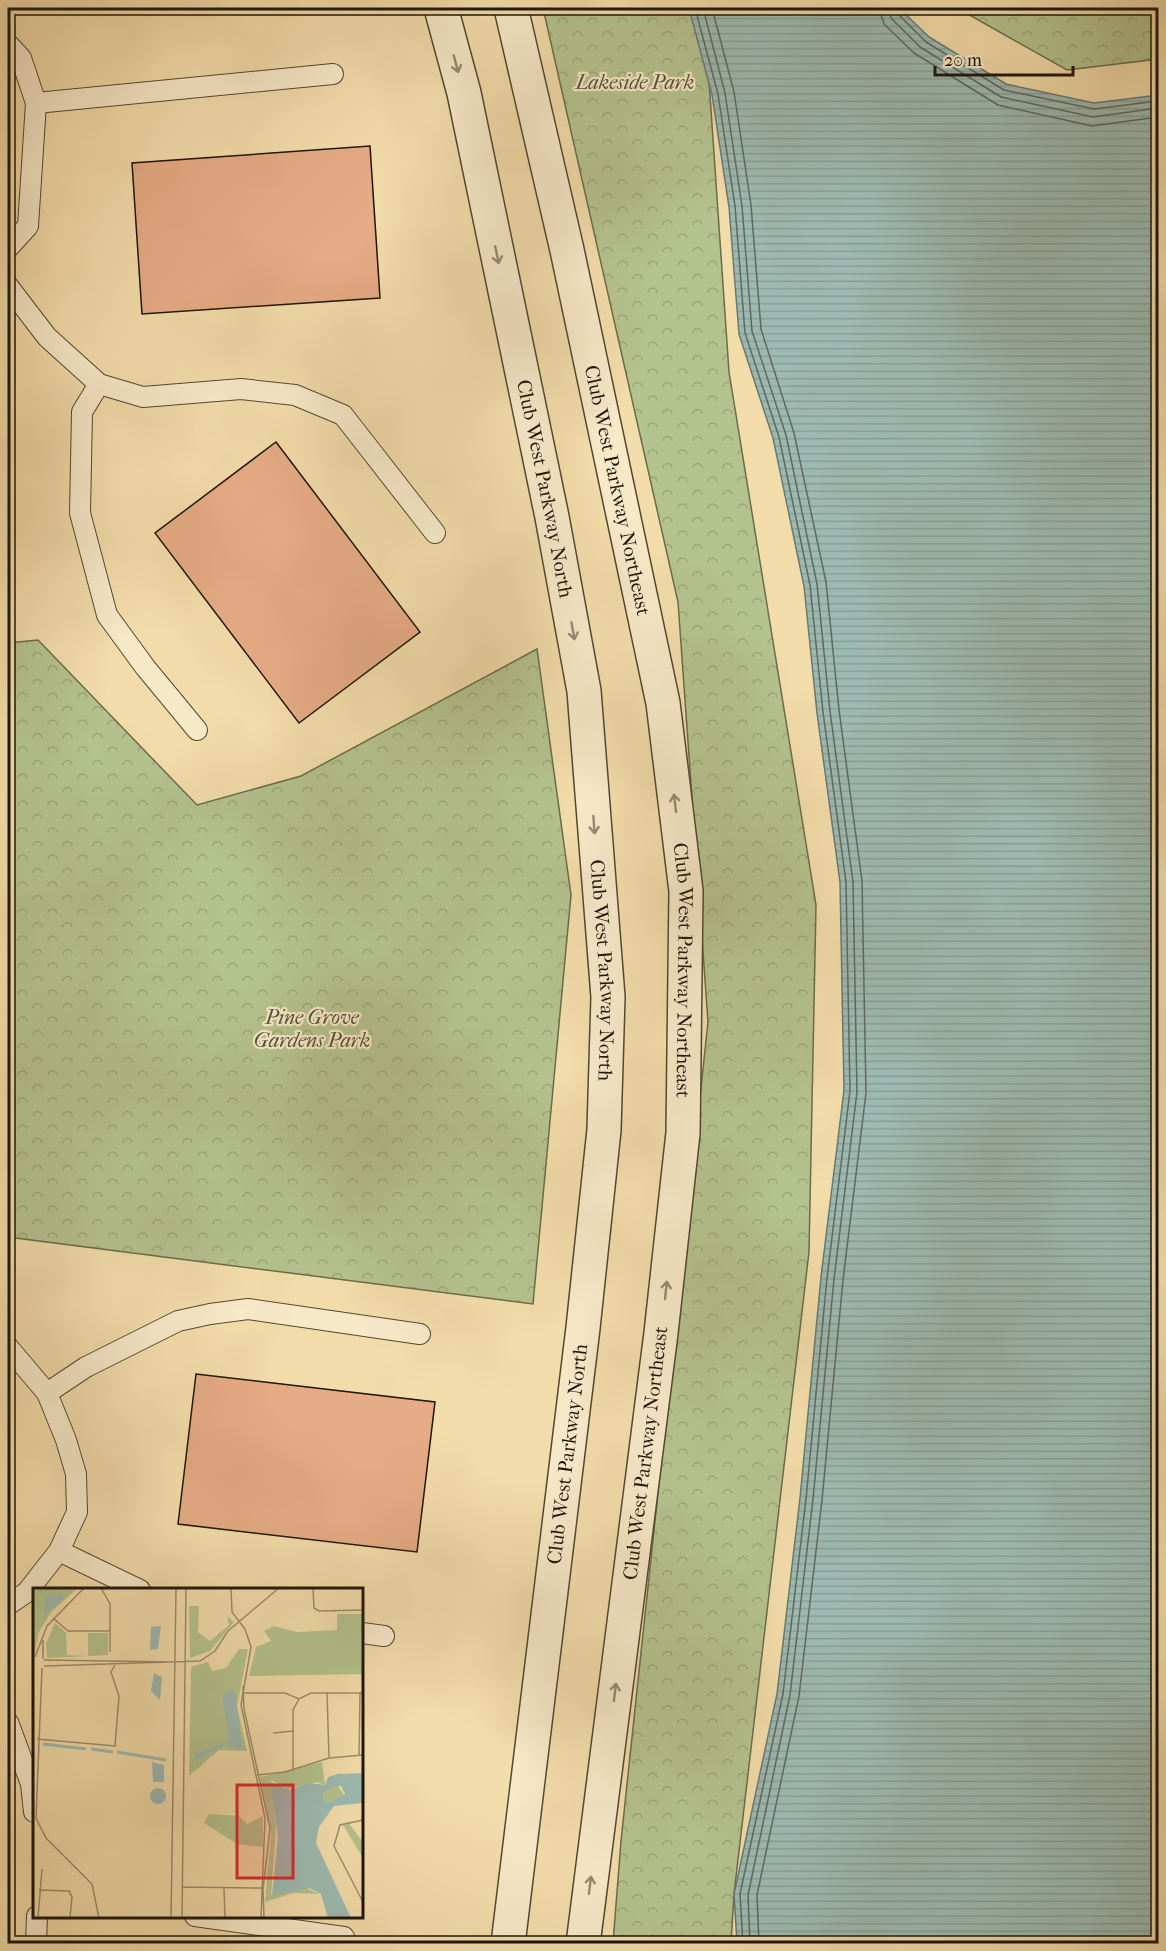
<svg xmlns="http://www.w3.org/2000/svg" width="1166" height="1951" viewBox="0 0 1166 1951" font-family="'IM FELL French Canon',serif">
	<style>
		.park { fill: url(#park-crowns); stroke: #696c4d; stroke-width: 1.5 }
		.water { fill: url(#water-rules); stroke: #6a7870; stroke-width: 1.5 }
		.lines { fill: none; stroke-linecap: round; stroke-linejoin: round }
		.shore { stroke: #5e6860; stroke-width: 1.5 }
		.building { fill: #e5ab85; stroke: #1e150d; stroke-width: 1.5 }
		.service-casing { stroke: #534734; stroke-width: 22 }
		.tertiary-casing { stroke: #534734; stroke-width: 36 }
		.service { stroke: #f7e8c8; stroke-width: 20 }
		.tertiary { stroke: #f7e8c8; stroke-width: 33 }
		.oneway { stroke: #958974 }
		.labels { text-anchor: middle; stroke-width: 4.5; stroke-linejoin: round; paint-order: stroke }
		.park-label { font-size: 20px; font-style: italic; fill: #52523a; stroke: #f7e8c8 }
		.street-label { font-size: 20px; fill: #1e150d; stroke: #f7e8c8 }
		.inset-river { fill: none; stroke: #9dbab2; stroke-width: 3 }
		.inset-road { fill: none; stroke: #9d8c6b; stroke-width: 1.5 }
		.view { fill: #d62828; fill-opacity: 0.15; stroke: #d62828; stroke-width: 3 }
		.inset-edge { fill: none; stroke: #1e150d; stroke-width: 3 }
	</style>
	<defs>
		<pattern id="park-crowns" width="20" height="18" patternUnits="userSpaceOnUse" patternTransform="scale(1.5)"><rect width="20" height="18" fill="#b4c28d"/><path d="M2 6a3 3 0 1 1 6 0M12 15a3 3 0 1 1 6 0" fill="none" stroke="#9aa678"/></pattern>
		<pattern id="water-rules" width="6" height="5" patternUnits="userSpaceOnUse" patternTransform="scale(1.5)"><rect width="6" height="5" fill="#9dbab2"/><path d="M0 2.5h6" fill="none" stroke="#879f98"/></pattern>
	</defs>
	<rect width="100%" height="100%" fill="#f2dcaa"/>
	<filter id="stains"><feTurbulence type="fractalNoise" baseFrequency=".00333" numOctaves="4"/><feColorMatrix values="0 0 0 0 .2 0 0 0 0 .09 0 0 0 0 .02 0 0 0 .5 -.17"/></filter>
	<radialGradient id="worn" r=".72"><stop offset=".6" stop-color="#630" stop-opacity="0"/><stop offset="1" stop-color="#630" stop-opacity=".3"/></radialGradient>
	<!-- park -->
	<g class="park">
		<path d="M 543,8 L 704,8 L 729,372 L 816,905 L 809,1252 L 734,1894 L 731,1943 L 613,1943 L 621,1841 L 708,1022 L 678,602 Z"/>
		<path d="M 957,8 L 1158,8 L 1158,59 L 1067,70 Z"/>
		<path d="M 38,640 L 197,805 L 301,776 L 537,649 L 571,895 L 533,1304 L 8,1237 L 8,643 Z"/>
	</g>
	<!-- water -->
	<path class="water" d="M 689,8 L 899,8 L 929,37 L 1006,84 L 1094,103 L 1158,95 L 1158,1943 L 737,1943 L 734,1894 L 777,1694 L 800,1498 L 821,1277 L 844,1090 L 840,882 L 817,713 L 804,586 L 773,438 L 739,334 L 729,207 L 712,95 Z"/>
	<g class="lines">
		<!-- shore -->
		<g class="shore">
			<path d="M 695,8 L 718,94 L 735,206 L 745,333 L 779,437 L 810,585 L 823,712 L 846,882 L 850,1091 L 827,1278 L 806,1499 L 783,1694 L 740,1894 L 743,1944"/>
			<path d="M 703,8 L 725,93 L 742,206 L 752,331 L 786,435 L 817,584 L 830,711 L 853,882 L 857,1092 L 834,1279 L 813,1499 L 790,1695 L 748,1895 L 750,1944"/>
			<path d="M 712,8 L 734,92 L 751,205 L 761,329 L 794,433 L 826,582 L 839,710 L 862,881 L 866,1093 L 843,1280 L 822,1500 L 799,1696 L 757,1895 L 759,1944"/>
			<path d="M 879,8 L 884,24 L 914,53 L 998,105 L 1092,126 L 1158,117"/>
			<path d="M 888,8 L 891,18 L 920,47 L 1001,97 L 1093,117 L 1158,108"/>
			<path d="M 896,8 L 898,14 L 926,42 L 1004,90 L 1094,109 L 1158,101"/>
		</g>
	</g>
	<!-- building -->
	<g class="building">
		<path d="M 370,146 L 380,298 L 142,314 L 132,163 Z"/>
		<path d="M 276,442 L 420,632 L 299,723 L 155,533 Z"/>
		<path d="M 196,1374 L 435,1402 L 417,1552 L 178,1524 Z"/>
	</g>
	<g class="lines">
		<!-- service casing -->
		<g class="service-casing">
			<g id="service">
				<path d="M 8,44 L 21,58 L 36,103 L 28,226 L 8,248"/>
				<path d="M 36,103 L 333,74"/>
				<path d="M 8,286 L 47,337 L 99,384 L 143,397 L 241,389 L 295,395 L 343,415 L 435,533"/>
				<path d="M 99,384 L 82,412 L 80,513 L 107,615 L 145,667 L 197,730"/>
				<path d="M 8,1347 L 47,1393 L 66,1440 L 76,1474 L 77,1512 L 59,1551 L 27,1592 L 8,1605"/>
				<path d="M 47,1393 L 86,1367 L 178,1321 L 210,1314 L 248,1309 L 420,1334"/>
				<path d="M 59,1551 L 140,1590"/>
				<path d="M 362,1633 L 384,1636"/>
				<path d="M 8,1722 L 31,1784 L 34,1812"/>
				<path d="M 195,1916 L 344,1937"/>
				<path d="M 36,1944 L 37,1916"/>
			</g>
		</g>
		<!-- tertiary casing -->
		<g class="tertiary-casing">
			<g id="tertiary">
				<path id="s1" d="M 441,8 L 464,93 L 552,517 L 584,691 L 608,997 L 604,1130 L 583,1328 L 508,1944"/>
				<path id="s2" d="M 511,8 L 567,250 L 663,703 L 686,891 L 683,1133 L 661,1333 L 583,1944"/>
			</g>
		</g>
		<!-- service -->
		<use href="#service" class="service"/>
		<!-- tertiary -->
		<use href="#tertiary" class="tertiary"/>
	</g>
	<!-- one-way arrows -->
	<defs><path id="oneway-shaft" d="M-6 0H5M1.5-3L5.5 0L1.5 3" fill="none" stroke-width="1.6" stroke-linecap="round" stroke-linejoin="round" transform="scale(1.5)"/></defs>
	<g class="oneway">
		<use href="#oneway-shaft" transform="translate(456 64) rotate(75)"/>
		<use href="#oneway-shaft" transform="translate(497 255) rotate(78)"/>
		<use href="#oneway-shaft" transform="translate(573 631) rotate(80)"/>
		<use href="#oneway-shaft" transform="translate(675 803) rotate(-97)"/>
		<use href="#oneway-shaft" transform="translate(594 825) rotate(86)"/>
		<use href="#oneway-shaft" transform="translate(666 1290) rotate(-84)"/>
		<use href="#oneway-shaft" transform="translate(615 1692) rotate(-83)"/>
		<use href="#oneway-shaft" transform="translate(590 1885) rotate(-83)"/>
	</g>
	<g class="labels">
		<!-- park labels -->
		<g class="park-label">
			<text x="635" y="89">Lakeside Park</text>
			<text x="312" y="1024">Pine Grove<tspan x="312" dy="23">Gardens Park</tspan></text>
		</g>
		<!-- street labels -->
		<g class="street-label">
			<text dy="7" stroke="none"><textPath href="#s1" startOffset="492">Club West Parkway North</textPath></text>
			<text dy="7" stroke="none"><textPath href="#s2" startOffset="494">Club West Parkway Northeast</textPath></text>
			<text dy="7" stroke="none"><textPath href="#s2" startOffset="980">Club West Parkway Northeast</textPath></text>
			<text dy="7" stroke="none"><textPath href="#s1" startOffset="978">Club West Parkway North</textPath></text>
			<text transform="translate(645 1453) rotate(-83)" y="7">Club West Parkway Northeast</text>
			<text transform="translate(567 1454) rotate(-83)" y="7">Club West Parkway North</text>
		</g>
	</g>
	<!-- overview -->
	<g transform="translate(33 1588)">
		<rect width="330" height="330" fill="#f2dcaa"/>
		<path d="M 0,0 L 45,0 L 18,24 L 6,44 L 0,72 ZM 156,18 L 166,18 L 165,44 L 177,53 L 196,37 L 194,28 L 201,34 L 177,63 L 157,70 ZM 22,35 L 33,45 L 34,67 L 55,68 L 55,45 L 75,45 L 75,67 L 14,70 L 13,56 Z" fill="#b4c28d"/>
		<path d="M 304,26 L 330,26 L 330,86 L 216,88 L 223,59 L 238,53 L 231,43 L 241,38 L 264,44 L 304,42 Z" fill="#b4c28d"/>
		<path d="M 206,61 L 215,61 L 204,118 L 214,163 L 186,162 L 156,188 L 158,79 L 175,74 L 179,83 L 193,80 Z" fill="#b4c28d"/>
		<path d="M 289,174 L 292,197 L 284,194 L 255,201 L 238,192 L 243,240 L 238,307 L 271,299 L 286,306 L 260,305 L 232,314 L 238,246 L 227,189 ZM 304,197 L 311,207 L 297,214 L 291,213 L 290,205 ZM 176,226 L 206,228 L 214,236 L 230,228 L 230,259 L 204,256 L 171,235 ZM 315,234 L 330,254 L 330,270 L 310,237 Z" fill="#b4c28d"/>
		<path d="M 34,7 L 12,26 L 12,8 ZM 128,38 L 125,61 L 117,62 L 118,39 ZM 121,85 L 129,89 L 127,112 L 118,103 ZM 201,101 L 210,162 L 191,157 L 159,174 L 163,166 L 197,152 L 189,107 ZM 119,174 L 131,177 L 131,194 L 120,194 ZM 330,185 L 330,215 L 301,218 L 286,239 L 283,255 L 318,330 L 295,330 L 288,306 L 276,300 L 239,308 L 245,249 L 237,194 L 257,202 L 276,195 L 292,197 L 295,189 L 305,186 ZM 303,198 L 308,198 L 312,206 L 297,214 L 291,213 L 290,205 ZM117 208a8 8 0 1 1 16 0a8 8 0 1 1-16 0Z" fill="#9dbab2" fill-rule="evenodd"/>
		<path class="inset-river" d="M 10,156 L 53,161M 58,161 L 80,164M 84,164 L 133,172"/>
		<path class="inset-road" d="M 68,0 L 77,16 L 77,64M 198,0 L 199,24 L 212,41 L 218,59 L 208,117 L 232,230 L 228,330M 280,0 L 281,20 L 286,23 L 330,22M 20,30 L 35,43 L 77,43M 10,52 L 10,71M 2,69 L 14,38 L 51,0M 11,72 L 140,74M 11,78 L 167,73 L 182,63 L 195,43 L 246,0M 9,80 L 3,230 L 13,250 L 59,296 L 66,330M 210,98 L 211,121 L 237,240 L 230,302 L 231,330M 209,105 L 252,105 L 266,111 L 278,105 L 330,105M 294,105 L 296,169M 240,145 L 260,143M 4,151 L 82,158 L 86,108 L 78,84 L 82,77M 326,167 L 327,105M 260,182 L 260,122 L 266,111M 224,187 L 252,184 L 296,170 L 330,167M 330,232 L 307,237 L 301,258 L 330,314M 150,299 L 229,300M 191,300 L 192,330M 6,302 L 36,303 L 39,309 L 37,330M 5,330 L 9,281M 138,330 L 143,0M 149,330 L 153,0"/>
		<path class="view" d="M 204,197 L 260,197 L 260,290 L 204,290 Z"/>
		<rect width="330" height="330" class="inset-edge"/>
	</g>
	<!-- margin -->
	<rect width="1166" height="1951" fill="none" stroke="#f2dcaa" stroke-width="30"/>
	<rect x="9" y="9" width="1148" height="1933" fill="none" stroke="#1e150d" stroke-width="3"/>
	<rect x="15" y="15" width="1136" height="1921" fill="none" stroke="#1e150d" stroke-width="1.5"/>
	<!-- scale -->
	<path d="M935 66v9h138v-9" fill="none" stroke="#1e150d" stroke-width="3"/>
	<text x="944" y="66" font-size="18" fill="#1e150d" stroke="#f7e8c8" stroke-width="4.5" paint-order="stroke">20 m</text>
	<rect width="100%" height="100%" filter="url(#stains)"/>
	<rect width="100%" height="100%" fill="url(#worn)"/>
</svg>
